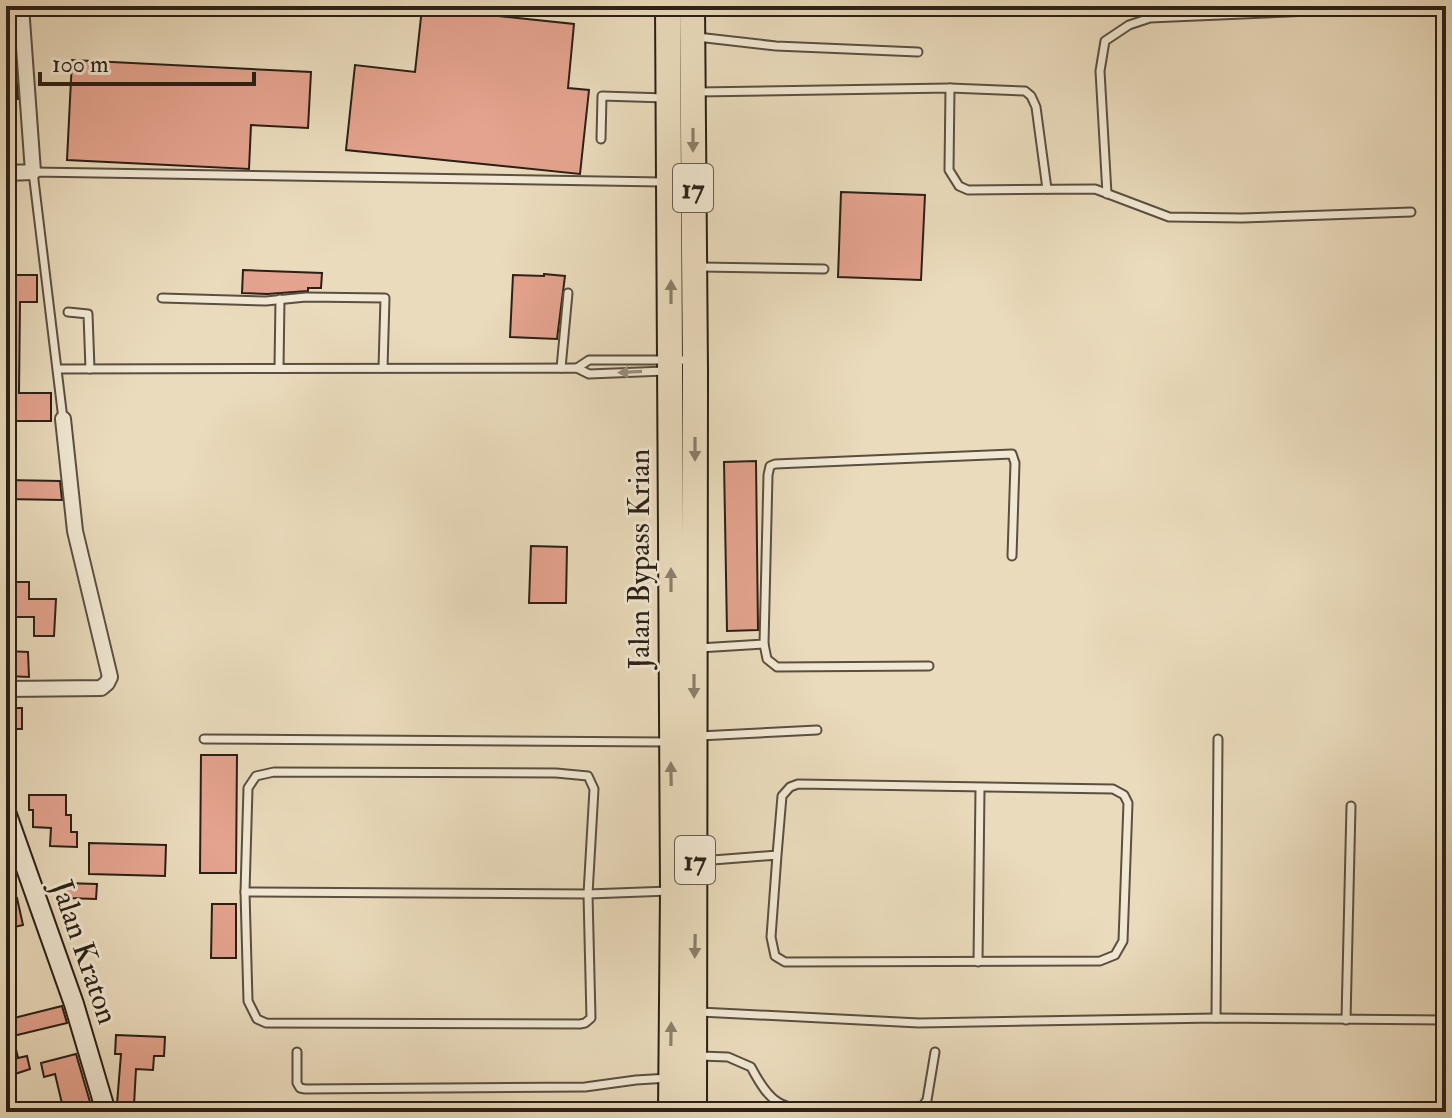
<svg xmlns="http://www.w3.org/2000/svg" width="1452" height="1118" viewBox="0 0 1452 1118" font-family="'IM FELL Double Pica',serif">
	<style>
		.building { fill: #e4a38e; stroke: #2a2017; stroke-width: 2 }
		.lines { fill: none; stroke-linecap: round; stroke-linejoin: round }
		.lane-casing { stroke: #5a4f40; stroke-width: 11 }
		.street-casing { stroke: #5a4f40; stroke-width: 18 }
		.secondary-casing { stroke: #2a2017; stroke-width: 22 }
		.highway-casing { stroke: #2a2017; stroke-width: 28 }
		.lane { stroke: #f1e8d3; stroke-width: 7 }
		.street { stroke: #f1e8d3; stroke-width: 14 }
		.secondary { stroke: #f1e8d3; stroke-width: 18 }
		.highway { stroke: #eadbbc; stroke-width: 24 }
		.oneway { fill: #8a7e6a }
		.oneway2 { fill: #978e7e }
		.labels { text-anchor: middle; stroke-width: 6; stroke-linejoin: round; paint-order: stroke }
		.shield { fill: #f1e8d3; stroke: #665c4f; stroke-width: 2 }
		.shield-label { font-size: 28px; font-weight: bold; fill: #2a2017 }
		.street-label { font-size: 30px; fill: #2a2017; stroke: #f1e8d3 }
	</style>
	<rect width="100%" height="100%" fill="#eadbbc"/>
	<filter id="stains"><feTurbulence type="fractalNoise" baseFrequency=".0025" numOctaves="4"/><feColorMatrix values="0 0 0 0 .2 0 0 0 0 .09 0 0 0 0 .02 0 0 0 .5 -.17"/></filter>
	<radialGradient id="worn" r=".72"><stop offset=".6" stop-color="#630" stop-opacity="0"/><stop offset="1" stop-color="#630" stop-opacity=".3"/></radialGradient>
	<!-- building -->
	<g class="building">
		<path d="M 422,8 L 574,24 L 568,88 L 589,90 L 580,174 L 346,150 L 355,65 L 415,72 Z"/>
		<path d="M 72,60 L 311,72 L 308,128 L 251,125 L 249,169 L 67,160 Z"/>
		<path d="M 6,72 L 16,72 L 18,99 L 6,98 Z"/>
		<path d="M 841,192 L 925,195 L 921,280 L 838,277 Z"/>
		<path d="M 243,270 L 322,273 L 321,288 L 308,288 L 308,291 L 267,294 L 242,293 Z"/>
		<path d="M 544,274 L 565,276 L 557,339 L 510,337 L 513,275 L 544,276 Z"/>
		<path d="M 6,275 L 37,275 L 37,302 L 20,302 L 19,393 L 51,393 L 51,421 L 6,421 Z"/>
		<path d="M 756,461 L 758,630 L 727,631 L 724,462 Z"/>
		<path d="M 6,480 L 60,481 L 62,500 L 6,499 Z"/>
		<path d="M 531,546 L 567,547 L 566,603 L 529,603 Z"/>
		<path d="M 6,582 L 29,582 L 29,599 L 56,599 L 54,636 L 34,636 L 34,617 L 8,617 Z"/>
		<path d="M 6,651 L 28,652 L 29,677 L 6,676 Z"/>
		<rect x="6" y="708" width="16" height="21"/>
		<path d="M 201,755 L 237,755 L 236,873 L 200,873 Z"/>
		<path d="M 29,795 L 66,795 L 66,815 L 71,815 L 71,832 L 77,832 L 77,847 L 50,846 L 51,828 L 33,827 L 33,810 L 29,810 Z"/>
		<path d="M 89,843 L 166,845 L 165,876 L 89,874 Z"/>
		<path d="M 65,883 L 97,884 L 96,899 L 65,898 Z"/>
		<path d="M 17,898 L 23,925 L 6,929 L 6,901 Z"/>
		<path d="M 212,904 L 236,904 L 236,958 L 211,958 Z"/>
		<path d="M 62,1006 L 67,1023 L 13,1036 L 18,1058 L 27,1056 L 30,1069 L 6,1077 L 6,1020 Z"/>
		<path d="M 116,1035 L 165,1037 L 164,1056 L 154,1056 L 153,1070 L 136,1069 L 134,1105 L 117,1104 L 121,1054 L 115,1054 Z"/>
		<path d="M 76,1054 L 90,1102 L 93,1112 L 64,1112 L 55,1074 L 44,1077 L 41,1063 Z"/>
	</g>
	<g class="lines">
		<!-- lane casing -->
		<g class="lane-casing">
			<g id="lane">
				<path d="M 697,37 L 776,46 L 918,52"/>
				<path d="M 950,88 L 949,170 L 959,186 L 968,190 L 1095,189 L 1169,217 L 1242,218 L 1411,212"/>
				<path d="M 697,92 L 950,88 L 1025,91 L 1031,96 L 1036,107 L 1047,189"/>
				<path d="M 601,139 L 602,96 L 665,98"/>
				<path d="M 1107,194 L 1100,71 L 1105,41 L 1129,25 L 1150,18 L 1403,7"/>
				<path d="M 700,267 L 824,269"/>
				<path d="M 162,298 L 266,301 L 306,297 L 385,298 L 383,368"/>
				<path d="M 68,312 L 88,314 L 90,369"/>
				<path d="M 279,368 L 280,299"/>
				<path d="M 561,368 L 568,293"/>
				<path d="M 577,368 L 589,360 L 692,360"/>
				<path d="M 58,369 L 577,368 L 589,374 L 665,371"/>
				<path d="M 63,419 L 33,172 L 663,182"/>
				<path d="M 764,644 L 767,659 L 777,667 L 929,666"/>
				<path d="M 699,648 L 764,644 L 768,475 L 770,466 L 775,464 L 1012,454 L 1015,463 L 1012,556"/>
				<path d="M 699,736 L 817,730"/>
				<path d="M 204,739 L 669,742"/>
				<path d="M 274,772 L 556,773 L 588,776 L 594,789 L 588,894 L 591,1018 L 585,1023 L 580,1024 L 266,1023 L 257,1019 L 248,1001 L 245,892 L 248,788 L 256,776 Z"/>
				<path d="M 700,861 L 777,855 L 771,937 L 775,956 L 785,962 L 1100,961 L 1115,955 L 1123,941 L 1128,803 L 1124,795 L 1113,789 L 798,784 L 790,787 L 782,796 L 777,855"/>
				<path d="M 245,892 L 588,894 L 670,891"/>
				<path d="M 978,962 L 980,788"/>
				<path d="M 700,1012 L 919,1023 L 1216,1018 L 1446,1020"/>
				<path d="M 1216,1018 L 1218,739"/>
				<path d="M 1346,1020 L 1351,806"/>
				<path d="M 297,1052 L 297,1083 L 300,1088 L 305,1089 L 585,1087 L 636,1080 L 669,1078"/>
				<path d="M 700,1056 L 728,1057 L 751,1067 C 773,1109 782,1107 827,1112"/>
				<path d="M 918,1112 L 927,1100 L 935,1052"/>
			</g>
		</g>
		<!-- street casing -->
		<g class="street-casing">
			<g id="street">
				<path d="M 6,173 L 33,172 L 21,6"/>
				<path d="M 6,689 L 101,688 L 107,683 L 110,677 L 75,531 L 63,419"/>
			</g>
		</g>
		<!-- secondary casing -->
		<g class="secondary-casing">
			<path id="secondary" d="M 6,812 L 74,1004 L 106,1112"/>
		</g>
		<!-- highway casing -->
		<g class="highway-casing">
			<g id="highway">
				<path d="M 668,6 L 673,891 L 671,1112"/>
				<path d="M 692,6 L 695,371 L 694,1112"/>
			</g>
		</g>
		<!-- lane -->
		<use href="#lane" class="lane"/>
		<!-- street -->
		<use href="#street" class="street"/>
		<!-- secondary -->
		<use href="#secondary" class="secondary"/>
		<!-- highway -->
		<use href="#highway" class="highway"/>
	</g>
	<!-- one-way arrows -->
	<defs><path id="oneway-solid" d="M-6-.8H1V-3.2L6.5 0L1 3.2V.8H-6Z" transform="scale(2)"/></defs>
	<g class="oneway">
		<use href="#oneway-solid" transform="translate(693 140) rotate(90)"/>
		<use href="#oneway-solid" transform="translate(671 292) rotate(-90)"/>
		<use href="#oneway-solid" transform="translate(695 449) rotate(90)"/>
		<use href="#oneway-solid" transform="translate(671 580) rotate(-90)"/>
		<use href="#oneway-solid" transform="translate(694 686) rotate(90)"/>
		<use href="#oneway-solid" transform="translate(671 774) rotate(-91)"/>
		<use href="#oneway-solid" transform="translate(695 946) rotate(91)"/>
		<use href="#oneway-solid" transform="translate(671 1034) rotate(-89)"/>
	</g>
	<use class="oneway2" href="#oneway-solid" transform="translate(630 372) rotate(177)"/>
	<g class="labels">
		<!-- shield labels -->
		<g class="shield">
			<rect x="673" y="164" width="40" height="48" rx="6"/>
			<rect x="675" y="836" width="40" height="48" rx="6"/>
		</g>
		<g class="shield-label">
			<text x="693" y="198">17</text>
			<text x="695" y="870">17</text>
		</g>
		<!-- street labels -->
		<g class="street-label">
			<text transform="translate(639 559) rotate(-90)" y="10">Jalan Bypass Krian</text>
			<text transform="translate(85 952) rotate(71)" y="10">Jalan Kraton</text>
		</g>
	</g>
	<!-- margin -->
	<rect width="1452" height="1118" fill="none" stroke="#eadbbc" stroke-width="32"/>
	<rect x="8" y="8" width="1436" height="1102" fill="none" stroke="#2a2017" stroke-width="4"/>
	<rect x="16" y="16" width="1420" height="1086" fill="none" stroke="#2a2017" stroke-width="2"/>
	<!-- scale -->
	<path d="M40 72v12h214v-12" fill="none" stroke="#2a2017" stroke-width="4"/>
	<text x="52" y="72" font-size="24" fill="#2a2017" stroke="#f1e8d3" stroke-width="6" paint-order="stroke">100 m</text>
	<rect width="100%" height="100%" filter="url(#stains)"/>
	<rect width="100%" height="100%" fill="url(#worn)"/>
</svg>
